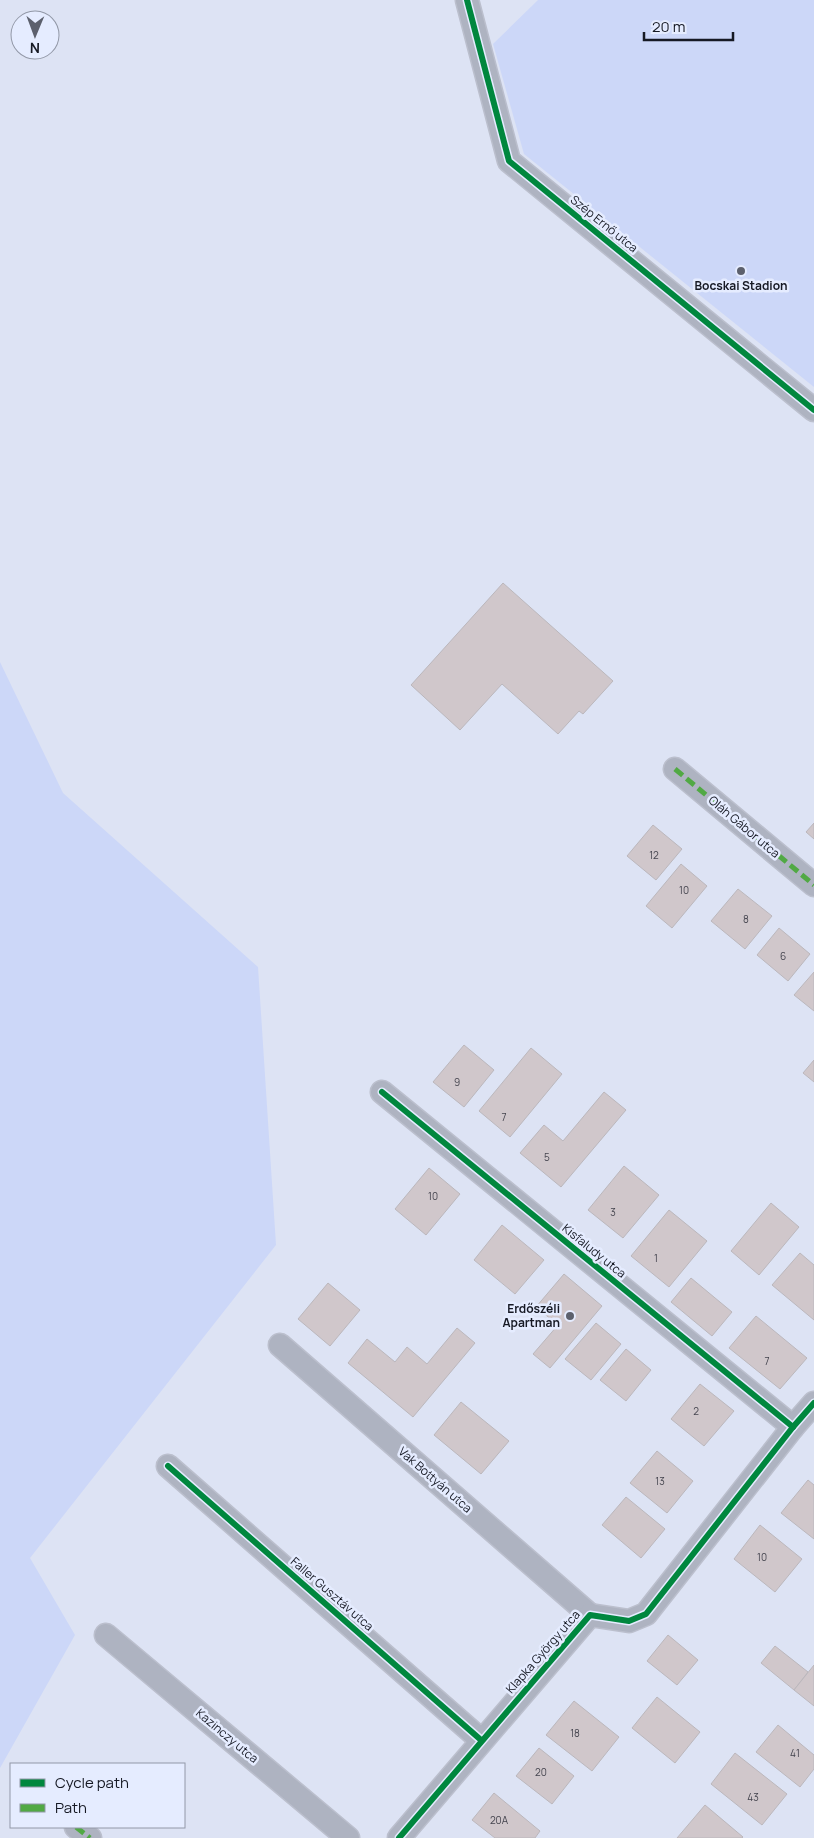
<svg xmlns="http://www.w3.org/2000/svg" width="814" height="1838" viewBox="0 0 814 1838" font-family="Manrope,sans-serif">
	<style>
		.green { fill: #ccd7f8 }
		.building { fill: #d0c7cb; stroke: #bbb7bc }
		.lines { fill: none; stroke-linecap: round; stroke-linejoin: round }
		.street-casing { stroke: #bbbfcd; stroke-width: 25 }
		.street { stroke: #aeb3c1; stroke-width: 22 }
		.quiet { stroke: #51a944; stroke-width: 5; stroke-dasharray: 10 5; stroke-linecap: butt }
		.cycleway-casing { stroke: #e5ecff; stroke-width: 9 }
		.cycleway { stroke: #00873e; stroke-width: 6 }
		.poi-dot { fill: #5c606d; stroke: #e5ecff; stroke-width: 2 }
		.labels { text-anchor: middle; stroke-width: 5; stroke-linejoin: round; paint-order: stroke }
		.number-label { font-size: 10px; fill: #44444e }
		.street-label { font-size: 12px; fill: #161924; stroke: #e5ecff }
		.poi-label { font-size: 12px; font-weight: bold; fill: #161924; stroke: #e5ecff }
	</style>
	<rect width="100%" height="100%" fill="#dde3f4"/>
	<!-- green -->
	<g class="green">
		<path d="M 538,0 L 814,0 L 814,387 L 524,154 L 493,44 Z"/>
		<path d="M 0,662 L 63,793 L 258,967 L 276,1245 L 30,1558 L 75,1635 L 0,1768 Z"/>
	</g>
	<!-- building -->
	<g class="building">
		<path d="M 503,583 L 613,681 L 583,714 L 579,711 L 558,734 L 502,684 L 460,730 L 411,685 Z"/>
		<path d="M 814,823 L 814,839 L 806,832 Z"/>
		<path d="M 653,825 L 682,849 L 656,880 L 627,856 Z"/>
		<path d="M 681,864 L 707,886 L 672,928 L 646,906 Z"/>
		<path d="M 738,889 L 772,916 L 745,949 L 711,921 Z"/>
		<path d="M 779,928 L 810,954 L 788,981 L 757,955 Z"/>
		<path d="M 814,972 L 814,1011 L 794,995 Z"/>
		<path d="M 464,1045 L 494,1070 L 464,1107 L 433,1082 Z"/>
		<path d="M 531,1048 L 562,1074 L 510,1137 L 479,1111 Z"/>
		<path d="M 814,1060 L 814,1082 L 803,1073 Z"/>
		<path d="M 604,1092 L 626,1110 L 561,1187 L 520,1153 L 544,1125 L 563,1141 Z"/>
		<path d="M 624,1166 L 659,1195 L 623,1238 L 588,1210 Z"/>
		<path d="M 429,1168 L 460,1194 L 426,1235 L 395,1209 Z"/>
		<path d="M 771,1203 L 799,1227 L 759,1275 L 731,1251 Z"/>
		<path d="M 669,1210 L 707,1241 L 669,1287 L 631,1256 Z"/>
		<path d="M 502,1225 L 544,1260 L 515,1294 L 474,1260 Z"/>
		<path d="M 800,1253 L 814,1265 L 814,1320 L 772,1285 Z"/>
		<path d="M 564,1274 L 602,1306 L 550,1368 L 533,1354 L 558,1325 L 536,1307 Z"/>
		<path d="M 691,1278 L 732,1312 L 712,1336 L 671,1302 Z"/>
		<path d="M 328,1283 L 360,1310 L 330,1346 L 298,1319 Z"/>
		<path d="M 756,1316 L 807,1358 L 780,1389 L 729,1348 Z"/>
		<path d="M 596,1323 L 621,1344 L 591,1380 L 565,1359 Z"/>
		<path d="M 457,1328 L 475,1343 L 413,1417 L 348,1363 L 367,1339 L 395,1362 L 407,1347 L 427,1364 Z"/>
		<path d="M 626,1349 L 651,1370 L 626,1401 L 600,1380 Z"/>
		<path d="M 700,1384 L 734,1411 L 704,1446 L 671,1419 Z"/>
		<path d="M 461,1402 L 509,1441 L 481,1474 L 434,1435 Z"/>
		<path d="M 657,1451 L 693,1481 L 667,1513 L 630,1483 Z"/>
		<path d="M 808,1480 L 814,1485 L 814,1539 L 781,1513 Z"/>
		<path d="M 626,1497 L 665,1529 L 641,1558 L 602,1525 Z"/>
		<path d="M 760,1525 L 802,1559 L 775,1592 L 734,1559 Z"/>
		<path d="M 668,1635 L 698,1660 L 677,1685 L 647,1661 Z"/>
		<path d="M 775,1646 L 808,1672 L 794,1690 L 761,1663 Z"/>
		<path d="M 814,1665 L 814,1706 L 794,1690 Z"/>
		<path d="M 657,1697 L 700,1732 L 675,1763 L 632,1728 Z"/>
		<path d="M 574,1701 L 619,1737 L 592,1771 L 546,1735 Z"/>
		<path d="M 778,1725 L 814,1755 L 814,1769 L 800,1787 L 756,1752 Z"/>
		<path d="M 539,1748 L 574,1776 L 552,1804 L 516,1776 Z"/>
		<path d="M 735,1753 L 787,1794 L 762,1825 L 711,1784 Z"/>
		<path d="M 494,1793 L 540,1831 L 535,1838 L 495,1838 L 472,1820 Z"/>
		<path d="M 705,1805 L 743,1837 L 742,1838 L 677,1838 Z"/>
	</g>
	<g class="lines">
		<!-- street casing -->
		<g class="street-casing">
			<g id="street">
				<path d="M 467,0 L 509,161 L 814,410"/>
				<path d="M 675,769 L 814,885"/>
				<path d="M 382,1092 L 793,1427"/>
				<path d="M 280,1345 L 590,1615"/>
				<path d="M 168,1466 L 481,1740"/>
				<path d="M 106,1635 L 348,1838"/>
				<path d="M 76,1827 L 90,1838"/>
				<path d="M 399,1838 L 590,1615 L 629,1621 L 646,1614 L 793,1427 L 814,1403"/>
			</g>
		</g>
		<!-- street -->
		<use href="#street" class="street"/>
		<!-- quiet -->
		<g class="quiet">
			<path d="M 675,769 L 814,885"/>
			<path d="M 76,1827 L 90,1838"/>
		</g>
		<!-- cycleway casing -->
		<g class="cycleway-casing">
			<g id="cycleway">
				<path d="M 467,0 L 509,161 L 814,410"/>
				<path d="M 382,1092 L 793,1427"/>
				<path d="M 168,1466 L 481,1740"/>
				<path d="M 399,1838 L 590,1615 L 629,1621 L 646,1614 L 793,1427 L 814,1403"/>
			</g>
		</g>
		<!-- cycleway -->
		<use href="#cycleway" class="cycleway"/>
	</g>
	<!-- markers -->
	<g class="poi-dot">
		<circle cx="741" cy="271" r="5"/>
		<circle cx="570" cy="1316" r="5"/>
	</g>
	<g class="labels">
		<!-- number labels -->
		<g class="number-label">
			<text x="654" y="859">12</text>
			<text x="684" y="894">10</text>
			<text x="746" y="923">8</text>
			<text x="783" y="960">6</text>
			<text x="457" y="1086">9</text>
			<text x="504" y="1121">7</text>
			<text x="547" y="1161">5</text>
			<text x="433" y="1200">10</text>
			<text x="613" y="1216">3</text>
			<text x="656" y="1262">1</text>
			<text x="767" y="1365">7</text>
			<text x="696" y="1415">2</text>
			<text x="660" y="1485">13</text>
			<text x="762" y="1561">10</text>
			<text x="575" y="1737">18</text>
			<text x="795" y="1757">41</text>
			<text x="541" y="1776">20</text>
			<text x="753" y="1801">43</text>
			<text x="499" y="1824">20A</text>
		</g>
		<!-- street labels -->
		<g class="street-label">
			<text transform="translate(604 224) rotate(39)" y="4">Szép Ernő utca</text>
			<text transform="translate(744 827) rotate(40)" y="4">Oláh Gábor utca</text>
			<text transform="translate(594 1251) rotate(39)" y="4">Kisfaludy utca</text>
			<text transform="translate(435 1480) rotate(41)" y="4">Vak Bottyán utca</text>
			<text transform="translate(332 1594) rotate(41)" y="4">Faller Gusztáv utca</text>
			<text transform="translate(543 1652) rotate(-49)" y="4">Klapka György utca</text>
			<text transform="translate(227 1736) rotate(40)" y="4">Kazinczy utca</text>
		</g>
		<!-- poi labels -->
		<g class="poi-label">
			<text x="741" y="290">Bocskai Stadion</text>
			<text x="560" y="1313" text-anchor="end">Erdőszéli<tspan x="560" dy="14">Apartman</tspan></text>
		</g>
	</g>
	<!-- legend -->
	<rect x="10" y="1763" width="175" height="65" fill="#e5ecff" stroke="#9298a7"/>
	<rect x="20" y="1779" width="25" height="8" fill="#00873e" stroke="#9298a7"/>
	<text x="55" y="1788" font-size="15" fill="#161924">Cycle path</text>
	<rect x="20" y="1804" width="25" height="8" fill="#51a944" stroke="#9298a7"/>
	<text x="55" y="1813" font-size="15" fill="#161924">Path</text>
	<!-- north arrow -->
	<g transform="translate(35 35) rotate(181)"><circle r="24" fill="#e5ecff" stroke="#9298a7"/>
	<path d="M0-4L9 19L0 12L-9 19Z" fill="#5c606d"/>
	<text y="-8" font-size="14" font-weight="bold" text-anchor="middle" fill="#161924">N</text>
	</g>
	<!-- scale -->
	<path d="M644 32v8h89v-8" fill="none" stroke="#161924" stroke-width="2.5"/>
	<text x="652" y="32" font-size="15" fill="#161924" stroke="#e5ecff" stroke-width="4" paint-order="stroke">20 m</text>
</svg>
